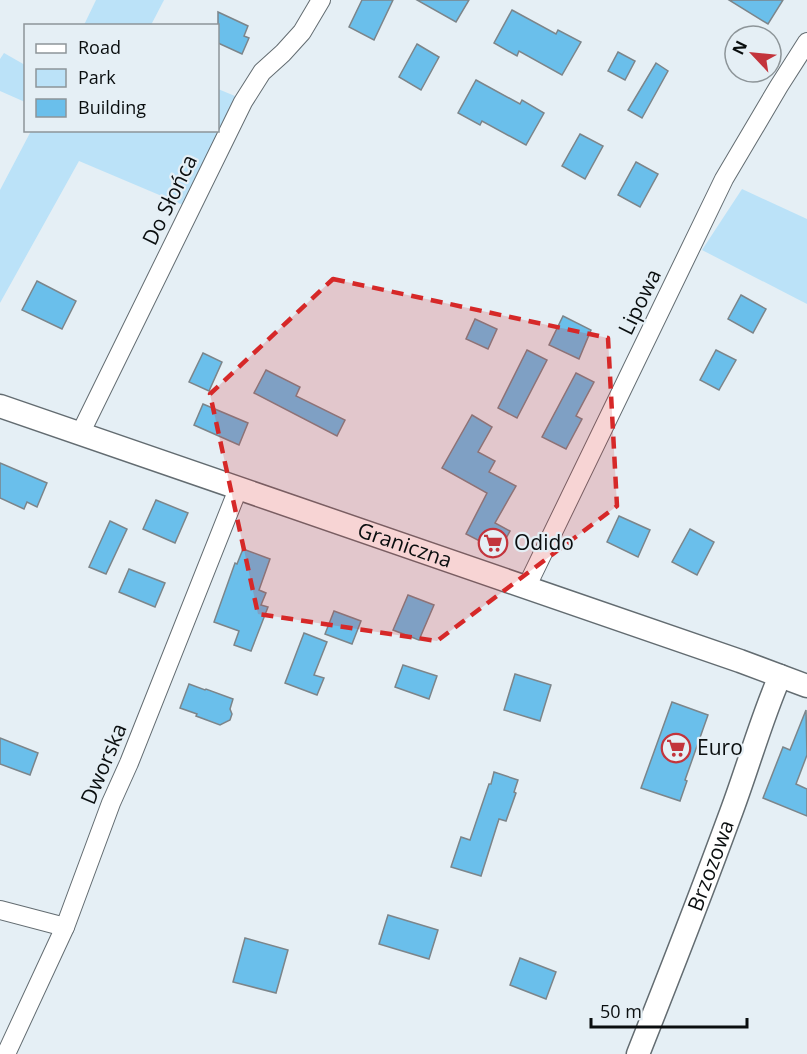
<svg xmlns="http://www.w3.org/2000/svg" width="807" height="1054" viewBox="0 0 807 1054" font-family="'Open Sans',sans-serif">
	<style>
		.green { fill: #bbe2f8 }
		.building { fill: #6abfeb; stroke: #7c858a; stroke-width: 1.5 }
		.lines { fill: none; stroke-linecap: round; stroke-linejoin: round }
		.minor-casing { stroke: #636c71; stroke-width: 20 }
		.tertiary-casing { stroke: #636c71; stroke-width: 25 }
		.minor { stroke: #fff; stroke-width: 18 }
		.tertiary { stroke: #fff; stroke-width: 22 }
		.marked { fill: #d62828; fill-opacity: 0.2; stroke: #d62828; stroke-width: 4.5; stroke-dasharray: 12 8; stroke-linejoin: round }
		.labels { text-anchor: middle; stroke-width: 4.5; stroke-linejoin: round; paint-order: stroke }
		.street-label { font-size: 21px; fill: #0a0e0f; stroke: #e5eff5 }
		.poi-label { font-size: 21px; fill: #0a0e0f; stroke: #e5eff5; text-anchor: start }
	</style>
	<rect width="100%" height="100%" fill="#e5eff5"/>
	<!-- green -->
	<g class="green">
		<path d="M 96,0 L 164,0 L 151,25 L 84,25 Z"/>
		<path d="M 4,53 L 25,65 L 25,102 L 0,91 L 0,59 Z"/>
		<path d="M 218,89 L 235,96 L 183,205 L 79,161 L 0,303 L 0,190 L 31,131 L 218,130 Z"/>
		<path d="M 742,189 L 807,219 L 807,304 L 702,250 Z"/>
	</g>
	<!-- building -->
	<g class="building">
		<path d="M 362,0 L 393,0 L 374,40 L 349,27 Z"/>
		<path d="M 417,0 L 469,0 L 456,22 Z"/>
		<path d="M 729,0 L 783,0 L 768,24 Z"/>
		<path d="M 512,10 L 556,34 L 558,30 L 581,42 L 562,75 L 519,51 L 517,56 L 494,43 Z"/>
		<path d="M 218,12 L 248,26 L 244,36 L 249,38 L 242,54 L 218,43 Z"/>
		<path d="M 417,44 L 439,57 L 421,90 L 399,77 Z"/>
		<path d="M 618,52 L 635,61 L 625,80 L 608,71 Z"/>
		<path d="M 656,63 L 668,71 L 642,118 L 628,110 Z"/>
		<path d="M 476,80 L 520,104 L 522,100 L 544,113 L 526,145 L 482,121 L 480,125 L 458,113 Z"/>
		<path d="M 580,134 L 603,146 L 585,179 L 562,166 Z"/>
		<path d="M 636,162 L 658,174 L 640,207 L 618,195 Z"/>
		<path d="M 37,281 L 76,301 L 62,329 L 22,310 Z"/>
		<path d="M 741,295 L 766,309 L 753,333 L 728,319 Z"/>
		<path d="M 563,316 L 591,330 L 579,359 L 549,345 Z"/>
		<path d="M 475,319 L 497,329 L 488,349 L 466,339 Z"/>
		<path d="M 527,350 L 547,360 L 517,418 L 498,408 Z"/>
		<path d="M 716,350 L 736,360 L 719,390 L 700,380 Z"/>
		<path d="M 203,353 L 222,362 L 209,391 L 189,382 Z"/>
		<path d="M 266,370 L 300,387 L 296,396 L 345,420 L 337,436 L 254,393 Z"/>
		<path d="M 576,373 L 594,382 L 576,416 L 582,419 L 566,449 L 542,437 Z"/>
		<path d="M 203,404 L 248,423 L 239,445 L 194,425 Z"/>
		<path d="M 472,415 L 492,427 L 478,452 L 495,461 L 489,472 L 516,486 L 495,523 L 510,531 L 499,551 L 466,534 L 487,493 L 442,468 Z"/>
		<path d="M 0,463 L 47,483 L 37,507 L 27,502 L 24,509 L 0,498 Z"/>
		<path d="M 156,500 L 188,513 L 175,543 L 143,529 Z"/>
		<path d="M 619,516 L 650,530 L 638,557 L 607,542 Z"/>
		<path d="M 110,521 L 127,529 L 106,574 L 89,567 Z"/>
		<path d="M 690,529 L 714,542 L 697,575 L 672,562 Z"/>
		<path d="M 243,549 L 270,559 L 259,590 L 266,593 L 261,605 L 268,607 L 251,651 L 234,645 L 239,631 L 214,622 L 235,563 L 237,564 Z"/>
		<path d="M 129,569 L 165,583 L 155,607 L 119,592 Z"/>
		<path d="M 408,595 L 434,605 L 419,640 L 393,630 Z"/>
		<path d="M 334,611 L 361,621 L 352,644 L 325,634 Z"/>
		<path d="M 304,633 L 327,642 L 314,675 L 324,678 L 317,695 L 285,683 Z"/>
		<path d="M 403,665 L 437,676 L 429,699 L 395,687 Z"/>
		<path d="M 515,674 L 551,685 L 540,721 L 504,710 Z"/>
		<path d="M 189,684 L 205,690 L 206,689 L 233,699 L 230,709 L 232,714 L 230,720 L 220,725 L 196,716 L 197,714 L 180,708 Z"/>
		<path d="M 672,702 L 708,715 L 685,780 L 687,781 L 680,801 L 641,788 Z"/>
		<path d="M 806,710 L 807,755 L 796,784 L 807,789 L 807,816 L 763,798 L 783,747 L 790,750 Z"/>
		<path d="M 0,738 L 38,753 L 30,775 L 0,764 Z"/>
		<path d="M 494,772 L 518,780 L 514,792 L 516,793 L 506,821 L 499,819 L 481,876 L 451,867 L 461,837 L 470,840 L 489,784 L 491,784 Z"/>
		<path d="M 388,915 L 438,930 L 429,959 L 379,944 Z"/>
		<path d="M 245,938 L 288,950 L 276,993 L 233,982 Z"/>
		<path d="M 520,958 L 556,972 L 546,999 L 510,985 Z"/>
	</g>
	<g class="lines">
		<!-- minor casing -->
		<g class="minor-casing">
			<g id="minor">
				<path d="M 80,434 L 243,102 L 262,72 L 283,53 L 302,32 L 321,0"/>
				<path d="M 526,588 L 724,179 L 779,86 L 807,42"/>
				<path d="M 0,910 L 65,927"/>
				<path d="M 6,1054 L 65,927 L 111,803 L 129,763 L 238,489"/>
			</g>
		</g>
		<!-- tertiary casing -->
		<g class="tertiary-casing">
			<g id="tertiary">
				<path id="s1" d="M 0,406 L 740,661 L 807,686"/>
				<path id="s2" d="M 638,1054 C 669,976 700,897 729,818 C 747,771 760,722 780,676"/>
			</g>
		</g>
		<!-- minor -->
		<use href="#minor" class="minor"/>
		<!-- tertiary -->
		<use href="#tertiary" class="tertiary"/>
	</g>
	<!-- marked area -->
	<path class="marked" d="M 333,279 L 608,338 L 617,506 L 437,641 L 258,614 L 210,394 Z"/>
	<!-- icons -->
	<defs>
		<g id="supermarket-ring" transform="scale(1.5)"><circle r="9.5" fill="#e5eff5" stroke="#c3343c" stroke-width="1.5"/><path d="M-6-5.5h2.5l.6 2H6L4.5 2H-2.5L-4.4-4H-6ZM-1.5 3.2a1.3 1.3 0 1 0 .1 0ZM3 3.2a1.3 1.3 0 1 0 .1 0Z" fill="#c3343c"/></g>
	</defs>
	<g fill-rule="evenodd">
		<use href="#supermarket-ring" x="493" y="543"/>
		<use href="#supermarket-ring" x="676" y="748"/>
	</g>
	<g class="labels">
		<!-- street labels -->
		<g class="street-label">
			<text transform="translate(170 200) rotate(-64)" y="7">Do Słońca</text>
			<text transform="translate(640 302) rotate(-64)" y="7">Lipowa</text>
			<text dy="7" stroke="none"><textPath href="#s1" startOffset="428">Graniczna</textPath></text>
			<text transform="translate(104 764) rotate(-67)" y="7">Dworska</text>
			<text dy="7" stroke="none"><textPath href="#s2" startOffset="202">Brzozowa</textPath></text>
		</g>
		<!-- poi labels -->
		<g class="poi-label">
			<text x="514" y="550">Odido</text>
			<text x="697" y="755">Euro</text>
		</g>
	</g>
	<!-- legend -->
	<rect x="24" y="24" width="195" height="108" fill="#e5eff5" stroke="#8d9599" stroke-width="1.5"/>
	<rect x="36" y="44" width="30" height="9" fill="#ffffff" stroke="#8d9599" stroke-width="1.5"/>
	<text x="78" y="54" font-size="18" fill="#0a0e0f">Road</text>
	<rect x="36" y="69" width="30" height="18" fill="#bbe2f8" stroke="#8d9599" stroke-width="1.5"/>
	<text x="78" y="84" font-size="18" fill="#0a0e0f">Park</text>
	<rect x="36" y="99" width="30" height="18" fill="#6abfeb" stroke="#8d9599" stroke-width="1.5"/>
	<text x="78" y="114" font-size="18" fill="#0a0e0f">Building</text>
	<!-- north arrow -->
	<g transform="translate(753 54) rotate(296)"><circle r="28" fill="#e5eff5" stroke="#8d9599" stroke-width="1.5"/>
	<path d="M0-4.5L10 22L0 15L-10 22Z" fill="#c3343c"/>
	<text y="-9" font-size="16" font-weight="bold" text-anchor="middle" fill="#0a0e0f">N</text>
	</g>
	<!-- scale -->
	<path d="M591 1018v9h156v-9" fill="none" stroke="#0a0e0f" stroke-width="3"/>
	<text x="600" y="1018" font-size="18" fill="#0a0e0f" stroke="#e5eff5" stroke-width="4.5" paint-order="stroke">50 m</text>
</svg>
